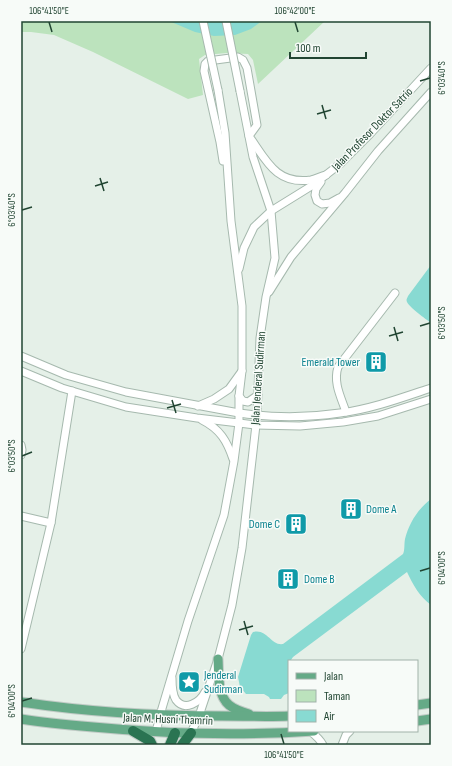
<svg xmlns="http://www.w3.org/2000/svg" width="452" height="766" viewBox="0 0 452 766" font-family="'Sofia Sans Condensed',sans-serif">
	<style>
		.green { fill: #bce3bd }
		.water { fill: #88dad2 }
		.lines { fill: none; stroke-linecap: round; stroke-linejoin: round }
		.minor-casing { stroke: #a6b9ae; stroke-width: 9 }
		.major-casing { stroke: #c1cbc6; stroke-width: 11 }
		.highway-casing { stroke: #c1cbc6; stroke-width: 12 }
		.minor { stroke: #fff; stroke-width: 7 }
		.major { stroke: #65aa87; stroke-width: 9 }
		.highway { stroke: #2a7452; stroke-width: 10 }
		.minor-bridge-casing { stroke: #a6b9ae; stroke-width: 9; stroke-linecap: butt }
		.minor-bridge { stroke: #fff; stroke-width: 7 }
		.ticks { fill: none; stroke: #214532; stroke-width: 1.5 }
		.labels { text-anchor: middle; stroke-width: 3; stroke-linejoin: round; paint-order: stroke }
		.street-label { font-size: 12px; fill: #214532; stroke: #f7fbf8 }
		.culture-label { font-size: 12px; fill: #0d838f; stroke: #f7fbf8; text-anchor: start }
		.neatline { fill: none; stroke: #214532; stroke-width: 1.5 }
		.ticks-label { font-size: 10px; text-anchor: middle; fill: #214532 }
	</style>
	<rect width="100%" height="100%" fill="#e5f0e8"/>
	<!-- green -->
	<path class="green" d="M 21,21 L 325,21 L 258,84 L 253,60 L 248,54 L 227,53 L 205,55 L 199,59 L 203,95 L 188,99 L 93,52 L 54,35 L 31,32 L 21,32 Z"/>
	<!-- water -->
	<g class="water">
		<path d="M 169,21 L 262,21 L 251,29 L 235,35 L 214,36 L 195,32 Z"/>
		<path d="M 431,265 L 431,323 C 426,319 410,308 407,302 C 406,299 407,299 408,296 Z"/>
		<path d="M 431,499 L 431,605 C 420,597 413,585 407,572 L 293,657 L 291,660 L 291,661 L 289,661 L 289,693 L 284,695 L 281,699 L 270,699 L 269,697 L 264,694 L 246,694 L 240,687 L 238,677 L 251,635 L 253,632 C 267,628 271,646 283,644 L 403,554 C 405,550 404,544 405,539 C 409,523 418,509 431,499 Z"/>
	</g>
	<g class="lines">
		<!-- minor casing -->
		<g class="minor-casing">
			<g id="minor">
				<path d="M 223,161 L 220,142 L 204,71 L 205,64 L 208,61 L 238,57 L 243,60 L 247,68 L 257,125 L 249,136 C 266,160 276,185 311,180 C 316,179 321,176 326,175"/>
				<path d="M 321,182 L 316,189 L 315,195 L 317,201 L 322,204 L 330,203 L 339,198"/>
				<path d="M 239,269 L 244,248 L 254,227 L 271,211 L 313,185 L 340,164 L 370,134 L 431,68"/>
				<path d="M 269,292 L 291,257 L 345,193 L 378,151 L 431,92"/>
				<path d="M 21,356 L 66,375 L 126,392 L 239,413 C 273,418 306,418 340,413 C 371,409 401,398 431,388"/>
				<path d="M 21,371 L 62,388 L 126,407 L 197,418 L 239,423 L 255,425 L 300,426 L 343,422 L 378,416 L 431,399"/>
				<path d="M 239,396 L 243,401 L 248,402 L 258,395"/>
				<path d="M 198,406 L 214,399 L 229,389 L 242,371"/>
				<path d="M 346,412 C 341,397 333,383 338,367 L 395,293"/>
				<path d="M 202,420 C 220,429 227,441 233,459"/>
				<path d="M 21,445 L 22,450 L 21,455"/>
				<path d="M 21,516 L 51,523"/>
				<path d="M 21,649 L 51,523 L 72,391"/>
				<path d="M 172,678 C 172,685 172,694 176,700 C 185,712 200,702 205,692"/>
				<path d="M 310,731 C 315,735 320,739 323,745"/>
				<path d="M 156,732 L 160,715 L 188,621 L 224,515 L 234,461 L 239,423 L 239,396 L 242,371 L 242,306 L 231,221 L 225,133 L 218,90"/>
				<path d="M 191,733 L 199,716 L 218,659 L 232,605 L 242,548 L 257,416 L 260,338 L 266,297 L 275,258 L 271,211 L 253,157 L 240,91"/>
				<path d="M 342,745 L 346,735 L 350,731"/>
			</g>
		</g>
		<!-- major casing -->
		<g class="major-casing">
			<g id="major">
				<path d="M 218,659 C 219,674 217,695 229,705 C 235,710 242,712 249,714"/>
				<path d="M 21,702 C 87,712 155,716 222,716 C 244,716 267,717 289,716"/>
				<path d="M 417,705 L 431,703"/>
				<path d="M 21,719 C 45,723 69,725 93,727 C 167,734 241,736 314,731"/>
				<path d="M 417,721 L 431,719"/>
			</g>
		</g>
		<!-- highway casing -->
		<g class="highway-casing">
			<g id="highway">
				<path d="M 133,731 L 150,741 L 152,745"/>
				<path d="M 170,745 L 175,733"/>
				<path d="M 182,745 L 191,733"/>
			</g>
		</g>
		<!-- minor -->
		<use href="#minor" class="minor"/>
		<!-- major -->
		<use href="#major" class="major"/>
		<!-- highway -->
		<use href="#highway" class="highway"/>
		<!-- minor-bridge casing -->
		<g class="minor-bridge-casing">
			<g id="minor-bridge">
				<path d="M 203,21 L 218,90"/>
				<path d="M 226,21 L 240,91"/>
			</g>
		</g>
		<!-- minor-bridge -->
		<use href="#minor-bridge" class="minor-bridge"/>
	</g>
	<!-- ticks -->
	<path class="ticks" d="M 49,22 L 52,32M 295,22 L 298,32M 420,81 L 430,78M 322,105 L 326,119M 317,114 L 331,110M 100,178 L 104,191M 95,186 L 108,182M 22,210 L 32,207M 420,326 L 430,323M 394,327 L 398,341M 389,336 L 403,332M 172,400 L 176,413M 167,408 L 181,404M 22,456 L 32,452M 420,571 L 430,568M 244,621 L 248,635M 239,630 L 253,626M 22,701 L 32,698M 281,734 L 284,744"/>
	<!-- icons -->
	<defs>
		<g id="building-square" transform="scale(1.15)"><rect x="-9" y="-9" width="18" height="18" rx="4" fill="#0f9aa8" stroke="#f7fbf8"/><path d="M-4-6H4V6H1V3H-1V6H-4ZM-2.5-4.3h1.7v1.8h-1.7ZM.8-4.3h1.7v1.8H.8ZM-2.5-1h1.7V.8h-1.7ZM.8-1h1.7V.8H.8Z" fill="#fff"/></g>
		<g id="sight-square" transform="scale(1.15)"><rect x="-9" y="-9" width="18" height="18" rx="4" fill="#0f9aa8" stroke="#f7fbf8"/><path d="M0-6L1.8-2.2L6-1.7L2.9 1.2L3.7 5.4L0 3.3L-3.7 5.4L-2.9 1.2L-6-1.7L-1.8-2.2Z" fill="#fff"/></g>
	</defs>
	<g fill-rule="evenodd">
		<use href="#building-square" x="376" y="362"/>
		<use href="#building-square" x="351" y="509"/>
		<use href="#building-square" x="296" y="524"/>
		<use href="#building-square" x="288" y="579"/>
		<use href="#sight-square" x="189" y="682"/>
	</g>
	<g class="labels">
		<!-- street labels -->
		<g class="street-label">
			<text transform="translate(372 129) rotate(-46)" y="4">Jalan Profesor Doktor Satrio</text>
			<text transform="translate(258 378) rotate(-86)" y="4">Jalan Jenderal Sudirman</text>
			<text transform="translate(168 719) rotate(2)" y="4">Jalan M. Husni Thamrin</text>
		</g>
		<!-- culture labels -->
		<g class="culture-label">
			<text x="360" y="366" text-anchor="end">Emerald Tower</text>
			<text x="366" y="513">Dome A</text>
			<text x="280" y="528" text-anchor="end">Dome C</text>
			<text x="304" y="583">Dome B</text>
			<text x="204" y="679">Jenderal<tspan x="204" dy="14">Sudirman</tspan></text>
		</g>
	</g>
	<!-- border -->
	<rect width="452" height="766" fill="none" stroke="#f7fbf8" stroke-width="44"/>
	<!-- legend -->
	<rect x="288" y="660" width="130" height="72" fill="#f7fbf8" stroke="#a1b2a9"/>
	<rect x="296" y="673" width="20" height="6" fill="#65aa87" stroke="#a1b2a9"/>
	<text x="324" y="680" font-size="12" fill="#214532">Jalan</text>
	<rect x="296" y="690" width="20" height="12" fill="#bce3bd" stroke="#a1b2a9"/>
	<text x="324" y="700" font-size="12" fill="#214532">Taman</text>
	<rect x="296" y="710" width="20" height="12" fill="#88dad2" stroke="#a1b2a9"/>
	<text x="324" y="720" font-size="12" fill="#214532">Air</text>
	<!-- scale -->
	<path d="M290 52v6h76v-6" fill="none" stroke="#214532" stroke-width="2"/>
	<text x="296" y="52" font-size="12" fill="#214532" stroke="#f7fbf8" stroke-width="3" paint-order="stroke">100 m</text>
	<rect x="22" y="22" width="408" height="722" class="neatline"/>
	<g class="ticks-label">
		<text x="49" y="14">106°41'50"E</text>
		<text x="295" y="14">106°42'00"E</text>
		<text transform="translate(441 78) rotate(-90)" y="4">6°03'40"S</text>
		<text transform="translate(11 210) rotate(-90)" y="4">6°03'40"S</text>
		<text transform="translate(441 323) rotate(-90)" y="4">6°03'50"S</text>
		<text transform="translate(11 456) rotate(-90)" y="4">6°03'50"S</text>
		<text transform="translate(441 568) rotate(-90)" y="4">6°04'00"S</text>
		<text transform="translate(11 701) rotate(-90)" y="4">6°04'00"S</text>
		<text x="284" y="758">106°41'50"E</text>
	</g>
</svg>
